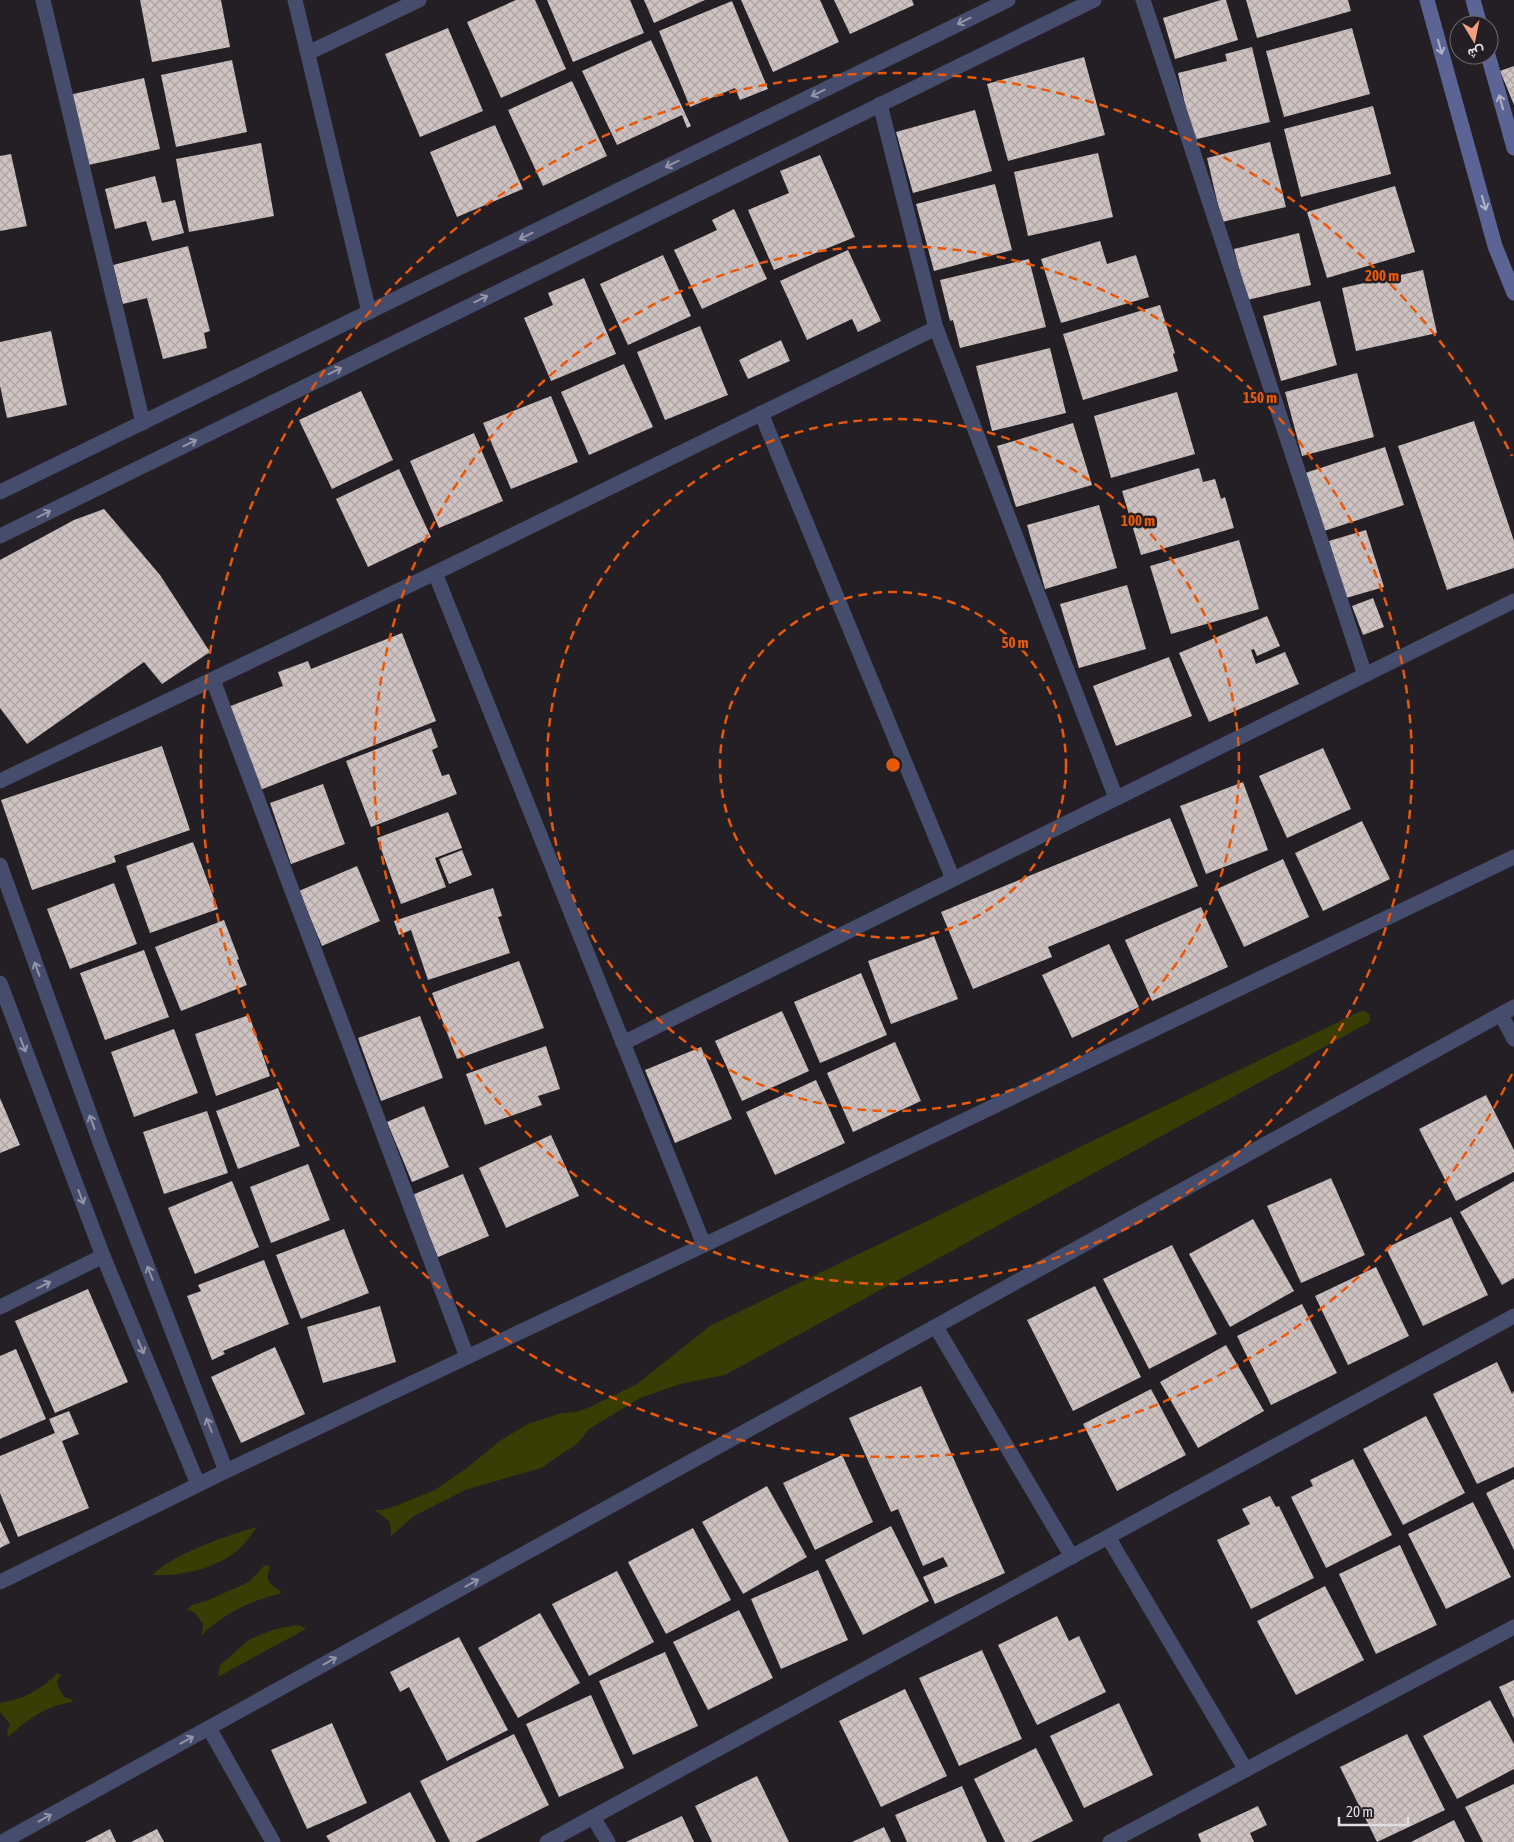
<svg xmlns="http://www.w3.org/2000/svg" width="1514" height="1842" viewBox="0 0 1514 1842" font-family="'Asap Condensed',Vazirmatn,sans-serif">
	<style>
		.green { fill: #393c05 }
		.building { fill: url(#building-cross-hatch) }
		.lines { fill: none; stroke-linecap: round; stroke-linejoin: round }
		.street { stroke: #464c6b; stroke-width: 15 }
		.secondary { stroke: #5b6495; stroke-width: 15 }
		.oneway { stroke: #9394a6 }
		.oneway2 { stroke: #b1b3c7 }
		.ring { fill: none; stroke: #e8590c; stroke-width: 2.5; stroke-dasharray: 9 6 }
		.centre { fill: #e8590c; stroke: #231f25; stroke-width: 2.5 }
		.ring-label { font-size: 15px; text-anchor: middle; font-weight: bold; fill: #e8590c; stroke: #231f25; stroke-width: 5; stroke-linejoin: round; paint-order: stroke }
	</style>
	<defs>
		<pattern id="building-cross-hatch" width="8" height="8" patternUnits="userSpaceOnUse" patternTransform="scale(1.25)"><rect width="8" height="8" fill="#cfc3c2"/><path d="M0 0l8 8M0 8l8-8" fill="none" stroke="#aca3a2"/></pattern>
	</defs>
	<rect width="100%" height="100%" fill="#231f25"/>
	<!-- green -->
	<g class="green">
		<path d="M 1365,1011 L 1370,1015 L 1370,1021 L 1368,1023 L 725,1375 L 680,1384 L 640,1398 L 589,1429 L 578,1443 L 541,1468 L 465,1490 L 414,1516 L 391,1536 L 390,1522 L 375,1510 L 383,1510 L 398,1505 L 435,1490 L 467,1468 L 501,1440 L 528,1424 L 562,1413 L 576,1412 L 590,1407 L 637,1384 L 710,1326 L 1359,1012 Z"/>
		<path d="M 257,1527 C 252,1534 246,1542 240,1548 C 219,1568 180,1577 152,1575 C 175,1553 226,1536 257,1527 Z"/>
		<path d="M 269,1565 L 270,1569 C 263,1579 272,1587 281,1591 L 280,1594 C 252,1600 223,1614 202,1635 L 203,1624 L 195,1613 L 187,1609 L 192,1605 L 206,1601 L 249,1582 L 264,1566 Z"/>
		<path d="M 299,1625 L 306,1629 L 218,1677 L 220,1665 L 250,1639 L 275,1629 Z"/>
		<path d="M 57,1673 L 61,1675 L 57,1681 L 58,1687 L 64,1697 L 71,1699 L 73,1702 C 47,1705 27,1720 8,1737 L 7,1733 L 10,1724 L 0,1712 L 0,1703 C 21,1700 43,1689 57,1673 Z"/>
	</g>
	<!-- building -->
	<g class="building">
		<path d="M 140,0 L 221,0 L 230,47 L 152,62 Z"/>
		<path d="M 516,0 L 535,0 L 566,69 L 501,98 L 467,22 Z"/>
		<path d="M 547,0 L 630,0 L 644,33 L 573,62 Z"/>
		<path d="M 644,0 L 705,0 L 654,23 Z"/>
		<path d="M 741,0 L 820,0 L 839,42 L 773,72 Z"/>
		<path d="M 834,0 L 912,0 L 914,5 L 850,34 Z"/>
		<path d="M 1221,0 L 1226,0 L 1238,40 L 1175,59 L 1163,18 Z"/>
		<path d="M 1246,0 L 1348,0 L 1351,11 L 1257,38 Z"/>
		<path d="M 732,1 L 768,89 L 740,100 L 735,88 L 690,107 L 659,31 Z"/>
		<path d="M 448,28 L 483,111 L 420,137 L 385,54 Z"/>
		<path d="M 1352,28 L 1370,94 L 1284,117 L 1266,51 Z"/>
		<path d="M 651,40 L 691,126 L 687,128 L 682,115 L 617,145 L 582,71 Z"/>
		<path d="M 1252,47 L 1270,122 L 1193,140 L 1178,73 L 1227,61 L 1225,54 Z"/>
		<path d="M 1084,57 L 1105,135 L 1008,161 L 987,84 Z"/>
		<path d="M 232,60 L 247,132 L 176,147 L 161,75 Z"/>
		<path d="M 1514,66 L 1514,105 L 1500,71 Z"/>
		<path d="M 144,78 L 160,149 L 84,166 L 69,95 Z"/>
		<path d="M 572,81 L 607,156 L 543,186 L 508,110 Z"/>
		<path d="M 1373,106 L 1391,174 L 1301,197 L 1284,129 Z"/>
		<path d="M 975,110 L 992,171 L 913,193 L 896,132 Z"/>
		<path d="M 495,125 L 523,189 L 457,217 L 430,152 Z"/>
		<path d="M 1270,142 L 1286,207 L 1222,222 L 1207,158 Z"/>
		<path d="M 261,143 L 274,216 L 189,232 L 176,159 Z"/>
		<path d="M 1098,153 L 1113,217 L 1028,236 L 1014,172 Z"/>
		<path d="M 11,154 L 27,226 L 0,231 L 0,156 Z"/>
		<path d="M 820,155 L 855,237 L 774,270 L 748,210 L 789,193 L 780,171 Z"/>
		<path d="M 155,176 L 162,203 L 175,200 L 184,233 L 152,241 L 146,221 L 115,229 L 105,189 Z"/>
		<path d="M 995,184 L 1012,250 L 934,271 L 916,204 Z"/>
		<path d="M 1395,186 L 1415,252 L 1327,278 L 1307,212 Z"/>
		<path d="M 734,209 L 767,279 L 702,309 L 674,250 L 717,230 L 712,220 Z"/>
		<path d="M 1299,233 L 1311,285 L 1247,300 L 1234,249 Z"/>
		<path d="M 1100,241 L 1107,264 L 1136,255 L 1149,297 L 1061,323 L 1041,259 Z"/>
		<path d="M 188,246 L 210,331 L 204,333 L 207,348 L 163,359 L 147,298 L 123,304 L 113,265 Z"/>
		<path d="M 848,250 L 881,321 L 858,332 L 852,319 L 807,340 L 780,281 Z"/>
		<path d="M 663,255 L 691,316 L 628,345 L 600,284 Z"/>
		<path d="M 1029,259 L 1046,327 L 960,348 L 953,320 L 950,321 L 940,280 Z"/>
		<path d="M 1423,270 L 1437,333 L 1356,351 L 1342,288 Z"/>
		<path d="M 584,278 L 616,354 L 551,381 L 524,318 L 553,305 L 548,293 Z"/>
		<path d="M 1320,301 L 1337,365 L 1281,381 L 1263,316 Z"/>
		<path d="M 1160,305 L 1175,353 L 1173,354 L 1178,371 L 1083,400 L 1063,334 Z"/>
		<path d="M 700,326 L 728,395 L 665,420 L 637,352 Z"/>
		<path d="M 51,331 L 67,405 L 7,418 L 0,386 L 0,342 Z"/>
		<path d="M 781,340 L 790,361 L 748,379 L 739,360 Z"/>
		<path d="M 1050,348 L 1066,413 L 992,431 L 976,366 Z"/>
		<path d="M 624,364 L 653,427 L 589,455 L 561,392 Z"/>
		<path d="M 1357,373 L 1374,437 L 1302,456 L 1285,392 Z"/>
		<path d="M 361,391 L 393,460 L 332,489 L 299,420 Z"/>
		<path d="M 1177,392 L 1195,454 L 1111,478 L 1094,416 Z"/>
		<path d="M 551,396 L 578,462 L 511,489 L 483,423 Z"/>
		<path d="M 1474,421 L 1514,541 L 1514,568 L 1447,590 L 1398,446 Z"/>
		<path d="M 1073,423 L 1092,485 L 1016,507 L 997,446 Z"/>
		<path d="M 474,433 L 503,501 L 439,528 L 410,461 Z"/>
		<path d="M 1385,447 L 1404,505 L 1324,531 L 1305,473 Z"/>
		<path d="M 1199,468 L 1203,482 L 1215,479 L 1221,499 L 1225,497 L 1234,528 L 1141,555 L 1122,491 Z"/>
		<path d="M 399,469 L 431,537 L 368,567 L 336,499 Z"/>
		<path d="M 1099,505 L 1117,568 L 1045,589 L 1027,525 Z"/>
		<path d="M 104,509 L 160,575 L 210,652 L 162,684 L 144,662 L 27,744 L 0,708 L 0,560 L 74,520 Z"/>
		<path d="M 1366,530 L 1384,587 L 1346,598 L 1329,541 Z"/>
		<path d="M 1239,540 L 1259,609 L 1171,634 L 1150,566 Z"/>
		<path d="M 1127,585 L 1146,649 L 1079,668 L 1060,604 Z"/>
		<path d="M 1373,598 L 1384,627 L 1363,635 L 1352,606 Z"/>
		<path d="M 1267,616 L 1280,646 L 1257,656 L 1254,649 L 1251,650 L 1256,664 L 1285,652 L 1299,684 L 1209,722 L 1179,653 Z"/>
		<path d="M 402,633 L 436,721 L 260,790 L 228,707 L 283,686 L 278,672 L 308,661 L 311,669 Z"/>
		<path d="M 1169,657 L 1192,716 L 1116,746 L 1093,686 Z"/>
		<path d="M 431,728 L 438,747 L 432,750 L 442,776 L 449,774 L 457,794 L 371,827 L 346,761 Z"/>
		<path d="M 162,746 L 190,830 L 114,856 L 116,862 L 32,890 L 1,800 Z"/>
		<path d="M 1323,748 L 1351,809 L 1287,838 L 1259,776 Z"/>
		<path d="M 1243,782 L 1268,850 L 1206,874 L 1180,806 Z"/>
		<path d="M 323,784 L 345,844 L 291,864 L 270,803 Z"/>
		<path d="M 448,812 L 462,848 L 435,858 L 446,887 L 401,904 L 377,838 Z"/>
		<path d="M 1170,818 L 1198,886 L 1048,947 L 1052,957 L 973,989 L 941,912 Z"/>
		<path d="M 1362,821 L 1390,879 L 1323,911 L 1295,853 Z"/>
		<path d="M 193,842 L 218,909 L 150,933 L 126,866 Z"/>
		<path d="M 462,850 L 472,875 L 449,884 L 439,859 Z"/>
		<path d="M 1283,859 L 1309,917 L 1244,947 L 1217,889 Z"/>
		<path d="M 357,866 L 380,921 L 322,946 L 299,891 Z"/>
		<path d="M 114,883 L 137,944 L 70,969 L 47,909 Z"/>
		<path d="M 493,888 L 502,916 L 498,917 L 510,953 L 428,980 L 411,930 L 399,935 L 394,921 Z"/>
		<path d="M 1201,907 L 1228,967 L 1152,1001 L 1125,940 Z"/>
		<path d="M 224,920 L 239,959 L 237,960 L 247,985 L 181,1011 L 155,947 Z"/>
		<path d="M 934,936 L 958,999 L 891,1024 L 868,961 Z"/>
		<path d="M 1109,944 L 1139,1007 L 1072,1038 L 1042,975 Z"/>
		<path d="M 144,950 L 169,1017 L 105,1040 L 80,973 Z"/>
		<path d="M 519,961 L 544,1028 L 457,1059 L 432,993 Z"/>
		<path d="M 861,973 L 887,1035 L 820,1063 L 794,1002 Z"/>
		<path d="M 782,1011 L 809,1071 L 742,1101 L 715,1041 Z"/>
		<path d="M 249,1015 L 270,1076 L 216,1096 L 195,1034 Z"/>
		<path d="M 420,1016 L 443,1078 L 381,1101 L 358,1038 Z"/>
		<path d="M 174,1029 L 198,1093 L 134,1117 L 111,1052 Z"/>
		<path d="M 895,1042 L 921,1101 L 853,1132 L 827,1073 Z"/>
		<path d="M 546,1046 L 560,1089 L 538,1096 L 542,1105 L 485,1125 L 466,1074 Z"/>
		<path d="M 701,1047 L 732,1119 L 675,1143 L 645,1070 Z"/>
		<path d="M 816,1080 L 845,1143 L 775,1175 L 746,1112 Z"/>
		<path d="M 278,1088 L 300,1146 L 238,1169 L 216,1111 Z"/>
		<path d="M 1486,1095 L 1514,1150 L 1514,1172 L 1456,1201 L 1419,1129 Z"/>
		<path d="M 0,1098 L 20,1145 L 0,1153 Z"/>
		<path d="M 424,1106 L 449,1167 L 412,1182 L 387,1122 Z"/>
		<path d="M 207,1111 L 228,1173 L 164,1194 L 143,1132 Z"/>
		<path d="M 551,1135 L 579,1196 L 506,1228 L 479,1168 Z"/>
		<path d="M 308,1164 L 330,1220 L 271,1243 L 250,1187 Z"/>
		<path d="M 463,1174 L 489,1236 L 438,1257 L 412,1195 Z"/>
		<path d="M 1331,1178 L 1365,1255 L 1301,1283 L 1267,1206 Z"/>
		<path d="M 232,1181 L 259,1247 L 195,1274 L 168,1208 Z"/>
		<path d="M 1514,1181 L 1514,1278 L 1502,1285 L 1460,1212 Z"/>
		<path d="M 1451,1217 L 1488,1295 L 1423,1326 L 1386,1248 Z"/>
		<path d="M 1253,1219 L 1294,1291 L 1230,1327 L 1189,1254 Z"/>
		<path d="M 344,1229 L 369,1293 L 301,1319 L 276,1255 Z"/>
		<path d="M 1172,1245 L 1217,1334 L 1149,1369 L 1103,1279 Z"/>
		<path d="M 264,1260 L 289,1324 L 223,1351 L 225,1354 L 212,1360 L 187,1296 L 201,1291 L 198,1285 Z"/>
		<path d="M 1376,1267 L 1409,1336 L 1348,1365 L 1315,1296 Z"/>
		<path d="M 1095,1286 L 1141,1377 L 1073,1411 L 1027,1320 Z"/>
		<path d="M 88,1289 L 128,1382 L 55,1413 L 15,1321 Z"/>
		<path d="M 1302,1304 L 1337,1373 L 1271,1405 L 1237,1336 Z"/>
		<path d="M 380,1306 L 396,1362 L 323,1383 L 307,1327 Z"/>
		<path d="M 1226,1345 L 1264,1411 L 1198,1448 L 1160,1382 Z"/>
		<path d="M 275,1347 L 305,1414 L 241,1443 L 211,1377 Z"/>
		<path d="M 16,1349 L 46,1419 L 0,1439 L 0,1356 Z"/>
		<path d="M 1497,1362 L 1512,1394 L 1514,1391 L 1514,1467 L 1477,1484 L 1433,1394 Z"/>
		<path d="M 921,1386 L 1005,1573 L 935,1604 L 923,1577 L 948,1566 L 943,1557 L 923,1566 L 898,1509 L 891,1512 L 849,1418 Z"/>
		<path d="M 1151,1389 L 1186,1455 L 1117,1491 L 1083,1424 Z"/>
		<path d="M 69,1411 L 79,1434 L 62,1441 L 89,1508 L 18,1537 L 0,1493 L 0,1456 L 55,1433 L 49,1419 Z"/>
		<path d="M 1426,1416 L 1465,1493 L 1403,1525 L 1363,1449 Z"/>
		<path d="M 842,1455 L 873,1522 L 815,1550 L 783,1483 Z"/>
		<path d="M 1353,1459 L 1392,1535 L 1326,1568 L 1291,1497 L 1313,1486 L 1310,1480 Z"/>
		<path d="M 1514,1479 L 1514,1550 L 1486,1493 Z"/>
		<path d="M 767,1486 L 807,1557 L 743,1594 L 702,1522 Z"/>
		<path d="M 1270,1496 L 1276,1507 L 1279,1506 L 1314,1578 L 1251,1609 L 1217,1540 L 1250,1524 L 1242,1509 Z"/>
		<path d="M 1473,1502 L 1511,1577 L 1446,1609 L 1408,1534 Z"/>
		<path d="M 0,1521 L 10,1543 L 0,1548 Z"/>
		<path d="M 891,1526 L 929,1601 L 863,1635 L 825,1560 Z"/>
		<path d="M 693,1528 L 731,1600 L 666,1634 L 628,1562 Z"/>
		<path d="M 1400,1545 L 1437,1625 L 1376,1654 L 1339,1574 Z"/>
		<path d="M 818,1570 L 848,1640 L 781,1669 L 751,1599 Z"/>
		<path d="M 617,1571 L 654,1642 L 589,1676 L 552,1604 Z"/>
		<path d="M 1325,1586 L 1364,1660 L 1296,1695 L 1257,1621 Z"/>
		<path d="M 739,1610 L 773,1678 L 708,1710 L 673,1642 Z"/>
		<path d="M 540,1613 L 580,1683 L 518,1718 L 478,1648 Z"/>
		<path d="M 1057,1616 L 1069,1641 L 1079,1636 L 1106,1692 L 1037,1725 L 998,1645 Z"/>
		<path d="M 459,1637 L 508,1730 L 447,1761 L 409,1687 L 400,1692 L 390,1672 Z"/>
		<path d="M 982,1650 L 1022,1739 L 959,1766 L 919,1678 Z"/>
		<path d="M 665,1652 L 698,1726 L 633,1755 L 599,1681 Z"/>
		<path d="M 1514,1680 L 1514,1719 L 1499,1687 Z"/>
		<path d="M 905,1689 L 947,1776 L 881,1807 L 839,1721 Z"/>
		<path d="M 591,1695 L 624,1768 L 559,1797 L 526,1724 Z"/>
		<path d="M 1490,1700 L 1514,1744 L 1514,1769 L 1457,1799 L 1423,1736 Z"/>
		<path d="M 1119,1703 L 1153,1775 L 1084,1808 L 1050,1736 Z"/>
		<path d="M 332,1723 L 367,1803 L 307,1829 L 271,1750 Z"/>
		<path d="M 514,1734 L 549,1805 L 475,1842 L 450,1842 L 420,1781 Z"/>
		<path d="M 1407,1734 L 1445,1810 L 1377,1842 L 1340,1767 Z"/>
		<path d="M 1036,1748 L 1073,1821 L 1031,1842 L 1005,1842 L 974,1779 Z"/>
		<path d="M 757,1776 L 789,1842 L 712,1842 L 695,1806 Z"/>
		<path d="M 1514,1784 L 1514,1842 L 1483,1842 L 1465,1807 Z"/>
		<path d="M 962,1786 L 987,1842 L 907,1842 L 895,1815 Z"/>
		<path d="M 410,1792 L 436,1842 L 330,1842 L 326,1836 Z"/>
		<path d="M 1258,1806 L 1267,1825 L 1250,1833 L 1254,1842 L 1201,1842 L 1198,1834 Z"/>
		<path d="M 682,1816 L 694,1842 L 626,1842 Z"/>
		<path d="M 1454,1820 L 1465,1842 L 1411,1842 Z"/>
		<path d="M 884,1827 L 891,1842 L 852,1842 Z"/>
		<path d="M 110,1829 L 116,1842 L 85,1842 Z"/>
		<path d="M 157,1829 L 164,1842 L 131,1842 Z"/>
	</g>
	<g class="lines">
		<!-- street -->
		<g class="street">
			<path d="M 43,0 L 143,423"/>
			<path d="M 295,0 L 369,312"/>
			<path d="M 1143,0 L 1365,675"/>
			<path d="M 308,53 L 419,0"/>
			<path d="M 880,104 L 936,328 L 1116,798"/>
			<path d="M 761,413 L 953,879"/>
			<path d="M 0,492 L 1008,0"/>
			<path d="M 0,536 L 1094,0"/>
			<path d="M 435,573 L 704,1245"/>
			<path d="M 213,680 L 467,1357"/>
			<path d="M 0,781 L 435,573 L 936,328"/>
			<path d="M 0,865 L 102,1148 L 226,1471"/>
			<path d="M 0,983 L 103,1256 L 198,1484"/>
			<path d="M 1501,1015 L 1514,1039"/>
			<path d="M 623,1043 L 1514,601"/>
			<path d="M 0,1307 L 103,1256"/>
			<path d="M 936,1327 L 1072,1557"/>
			<path d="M 1108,1537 L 1246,1770"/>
			<path d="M 0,1582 L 226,1471 L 704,1245 L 1514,857"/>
			<path d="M 209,1728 L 273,1842"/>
			<path d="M 593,1817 L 608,1842"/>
			<path d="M 2,1842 L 1514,1007"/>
			<path d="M 547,1842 L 1514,1316"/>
			<path d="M 1110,1842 L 1514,1627"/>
		</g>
		<!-- secondary -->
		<g class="secondary">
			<path d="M 1427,0 L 1495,246 L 1514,293"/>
			<path d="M 1473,0 L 1480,25"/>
			<path d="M 1488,55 L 1514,148"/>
		</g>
	</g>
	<!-- one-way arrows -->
	<defs><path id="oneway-shaft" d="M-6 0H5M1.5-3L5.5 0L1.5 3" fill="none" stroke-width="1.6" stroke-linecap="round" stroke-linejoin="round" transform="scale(1.25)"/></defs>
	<g class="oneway">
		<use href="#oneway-shaft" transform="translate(964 21) rotate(154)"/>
		<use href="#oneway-shaft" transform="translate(818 93) rotate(154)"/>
		<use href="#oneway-shaft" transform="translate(672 164) rotate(154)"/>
		<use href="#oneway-shaft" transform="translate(526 236) rotate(154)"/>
		<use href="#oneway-shaft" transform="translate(481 299) rotate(-26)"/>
		<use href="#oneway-shaft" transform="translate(335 371) rotate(-26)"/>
		<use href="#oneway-shaft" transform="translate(190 443) rotate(-26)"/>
		<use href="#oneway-shaft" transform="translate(44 514) rotate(-26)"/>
		<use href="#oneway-shaft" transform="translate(37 969) rotate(-110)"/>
		<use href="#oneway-shaft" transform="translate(23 1045) rotate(69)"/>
		<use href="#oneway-shaft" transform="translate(92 1122) rotate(-110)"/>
		<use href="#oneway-shaft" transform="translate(81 1197) rotate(69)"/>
		<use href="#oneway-shaft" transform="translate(150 1273) rotate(-111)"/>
		<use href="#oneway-shaft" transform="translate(44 1285) rotate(-26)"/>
		<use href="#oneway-shaft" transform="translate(141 1347) rotate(67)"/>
		<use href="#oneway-shaft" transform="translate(209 1425) rotate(-111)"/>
		<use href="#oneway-shaft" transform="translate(472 1583) rotate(-29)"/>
		<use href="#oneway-shaft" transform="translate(330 1661) rotate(-29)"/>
		<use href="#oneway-shaft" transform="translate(187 1740) rotate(-29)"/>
		<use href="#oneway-shaft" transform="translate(45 1818) rotate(-29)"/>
	</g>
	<g class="oneway2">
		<use href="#oneway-shaft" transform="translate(1440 47) rotate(74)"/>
		<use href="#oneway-shaft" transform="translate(1501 102) rotate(-106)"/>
		<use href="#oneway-shaft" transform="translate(1484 203) rotate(74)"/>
	</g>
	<!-- distance rings -->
	<g class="ring">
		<circle cx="893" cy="765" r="173"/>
		<circle cx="893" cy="765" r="346"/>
		<circle cx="893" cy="765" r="519"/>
		<path d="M1512 1074A692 692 0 1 1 1512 456"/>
	</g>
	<circle cx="893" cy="765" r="8" class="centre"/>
	<g class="ring-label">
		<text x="1382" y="281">200 m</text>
		<text x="1260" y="403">150 m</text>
		<text x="1138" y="526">100 m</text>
		<text x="1015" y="648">50 m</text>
	</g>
	<!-- north arrow -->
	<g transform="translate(1474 40) rotate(170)"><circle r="24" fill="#231f25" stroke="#6f6b71"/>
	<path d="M0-4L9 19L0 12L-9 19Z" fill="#f2a07f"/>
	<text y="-8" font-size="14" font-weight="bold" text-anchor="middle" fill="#e0dde2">ش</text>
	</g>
	<!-- scale -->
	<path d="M1339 1817v8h69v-8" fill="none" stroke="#e0dde2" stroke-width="2.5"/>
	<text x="1346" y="1817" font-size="15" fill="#e0dde2" stroke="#231f25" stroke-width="4" paint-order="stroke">20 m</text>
</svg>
